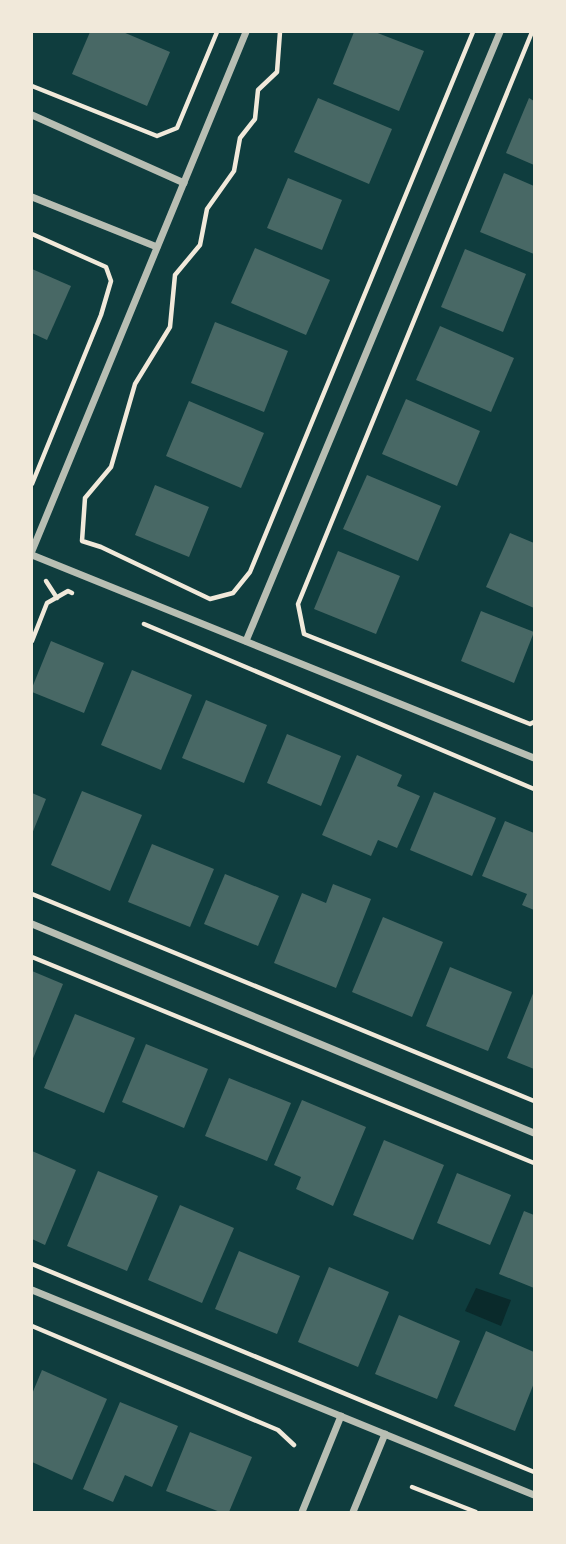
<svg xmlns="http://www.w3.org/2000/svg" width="566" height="1544" viewBox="0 0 566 1544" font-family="'PT Sans Narrow',sans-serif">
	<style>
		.water { fill: #0a2a2b }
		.building { fill: #486865 }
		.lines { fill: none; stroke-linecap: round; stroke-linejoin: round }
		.path { stroke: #f1e9da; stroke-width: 4.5 }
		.minor { stroke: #b8beb3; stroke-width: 7 }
	</style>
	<rect width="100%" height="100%" fill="#0f3d3e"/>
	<!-- water -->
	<path class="water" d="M 476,1288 L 511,1300 L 501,1326 L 465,1311 Z"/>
	<!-- building -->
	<g class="building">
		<path d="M 90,32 L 123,32 L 170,52 L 147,106 L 72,74 Z"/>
		<path d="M 354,32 L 375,32 L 424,51 L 399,111 L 333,84 Z"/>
		<path d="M 318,98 L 392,129 L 369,184 L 294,152 Z"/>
		<path d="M 529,98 L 534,101 L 534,165 L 506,153 Z"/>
		<path d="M 504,173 L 534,186 L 534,254 L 480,232 Z"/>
		<path d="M 288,178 L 342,200 L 322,250 L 267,228 Z"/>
		<path d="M 255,248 L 330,280 L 306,335 L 231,303 Z"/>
		<path d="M 465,249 L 526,274 L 503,332 L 441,307 Z"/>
		<path d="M 32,269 L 71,286 L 47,340 L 32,333 Z"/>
		<path d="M 215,322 L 288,351 L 264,412 L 191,383 Z"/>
		<path d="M 440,326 L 514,358 L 491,412 L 416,380 Z"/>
		<path d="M 406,399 L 480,431 L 457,486 L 382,454 Z"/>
		<path d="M 189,401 L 264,433 L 241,488 L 166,456 Z"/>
		<path d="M 367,475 L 441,506 L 418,561 L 343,529 Z"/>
		<path d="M 155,485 L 209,507 L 189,557 L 135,535 Z"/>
		<path d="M 510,533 L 534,543 L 534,608 L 486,587 Z"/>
		<path d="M 338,551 L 400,576 L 376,634 L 314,609 Z"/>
		<path d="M 481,611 L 534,632 L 514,683 L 461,661 Z"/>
		<path d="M 51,641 L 104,663 L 84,713 L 32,692 L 32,688 Z"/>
		<path d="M 132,670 L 192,695 L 161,770 L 101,745 Z"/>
		<path d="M 206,700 L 267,725 L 244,783 L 182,758 Z"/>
		<path d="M 287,734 L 341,756 L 321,806 L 267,783 Z"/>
		<path d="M 357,755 L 402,775 L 397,786 L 420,796 L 397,848 L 378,840 L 371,856 L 322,835 Z"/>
		<path d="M 82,791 L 142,815 L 110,891 L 51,865 Z"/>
		<path d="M 434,792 L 496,818 L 472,876 L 410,850 Z"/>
		<path d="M 32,793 L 46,799 L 32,834 Z"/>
		<path d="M 505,821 L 534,833 L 534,910 L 522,905 L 527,894 L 482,876 Z"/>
		<path d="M 152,844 L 214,869 L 190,927 L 128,902 Z"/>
		<path d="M 225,874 L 279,896 L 258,946 L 204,924 Z"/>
		<path d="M 333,884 L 371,899 L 336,988 L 274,963 L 302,893 L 326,903 Z"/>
		<path d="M 383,917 L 443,942 L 412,1017 L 352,992 Z"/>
		<path d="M 450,967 L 512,992 L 488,1051 L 426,1026 Z"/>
		<path d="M 32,971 L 63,984 L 32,1061 Z"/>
		<path d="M 534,991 L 534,1069 L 507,1058 Z"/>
		<path d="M 75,1014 L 135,1038 L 104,1113 L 44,1088 Z"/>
		<path d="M 146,1044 L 208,1069 L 184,1128 L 122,1102 Z"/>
		<path d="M 229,1078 L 291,1103 L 267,1161 L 205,1136 Z"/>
		<path d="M 302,1100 L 366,1127 L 333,1206 L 296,1189 L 301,1177 L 274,1165 Z"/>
		<path d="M 384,1140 L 444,1165 L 413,1240 L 353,1215 Z"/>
		<path d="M 32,1151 L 76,1170 L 45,1245 L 32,1239 Z"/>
		<path d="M 98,1171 L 158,1196 L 127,1271 L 67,1246 Z"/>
		<path d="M 457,1173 L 511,1195 L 490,1245 L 437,1223 Z"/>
		<path d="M 180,1205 L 234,1228 L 202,1303 L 148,1280 Z"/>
		<path d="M 524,1211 L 534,1215 L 534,1288 L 499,1274 Z"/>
		<path d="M 239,1251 L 300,1276 L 277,1334 L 215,1309 Z"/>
		<path d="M 329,1267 L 389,1292 L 358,1367 L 298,1342 Z"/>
		<path d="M 399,1315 L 460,1341 L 437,1399 L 375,1374 Z"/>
		<path d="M 486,1331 L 534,1352 L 534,1383 L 515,1431 L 454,1406 Z"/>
		<path d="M 42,1370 L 107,1399 L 72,1480 L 32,1462 L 32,1394 Z"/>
		<path d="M 120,1402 L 178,1426 L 152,1487 L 125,1475 L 113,1502 L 83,1489 Z"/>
		<path d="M 190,1432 L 252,1457 L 229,1512 L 220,1512 L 166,1491 Z"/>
	</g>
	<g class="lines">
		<!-- path -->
		<g class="path">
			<path d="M 280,32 L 277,72 L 258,90 L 255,119 L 240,138 L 234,171 L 207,209 L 200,245 L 175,275 L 170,327 L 135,384 L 111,467 L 85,498 L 82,541 L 101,547 L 210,599 L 233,593 L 250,572 L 473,32"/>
			<path d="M 532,32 L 298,604 L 304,634 L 530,724 L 534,722"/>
			<path d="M 32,86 L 157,136 L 177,128 L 217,32"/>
			<path d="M 32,234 L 106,267 L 111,281 L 101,315 L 32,484"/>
			<path d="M 46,581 L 57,598"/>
			<path d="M 144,624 L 534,789"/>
			<path d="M 32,641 L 47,603 L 68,591 L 72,593"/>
			<path d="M 32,894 L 534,1101"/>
			<path d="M 32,957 L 534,1163"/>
			<path d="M 32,1264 L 534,1472"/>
			<path d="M 32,1326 L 278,1430 L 294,1445"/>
			<path d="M 412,1487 L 476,1512"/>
		</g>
		<!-- minor -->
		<g class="minor">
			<path d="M 32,115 L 184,183"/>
			<path d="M 32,197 L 157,247"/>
			<path d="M 32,551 L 246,32"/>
			<path d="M 32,555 L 534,758"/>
			<path d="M 246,641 L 500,32"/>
			<path d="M 32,924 L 534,1133"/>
			<path d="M 32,1290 L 534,1495"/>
			<path d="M 302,1512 L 341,1416"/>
			<path d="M 353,1512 L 385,1434"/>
		</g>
	</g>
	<!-- border -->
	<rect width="566" height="1544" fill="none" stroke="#f1e9da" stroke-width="66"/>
</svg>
